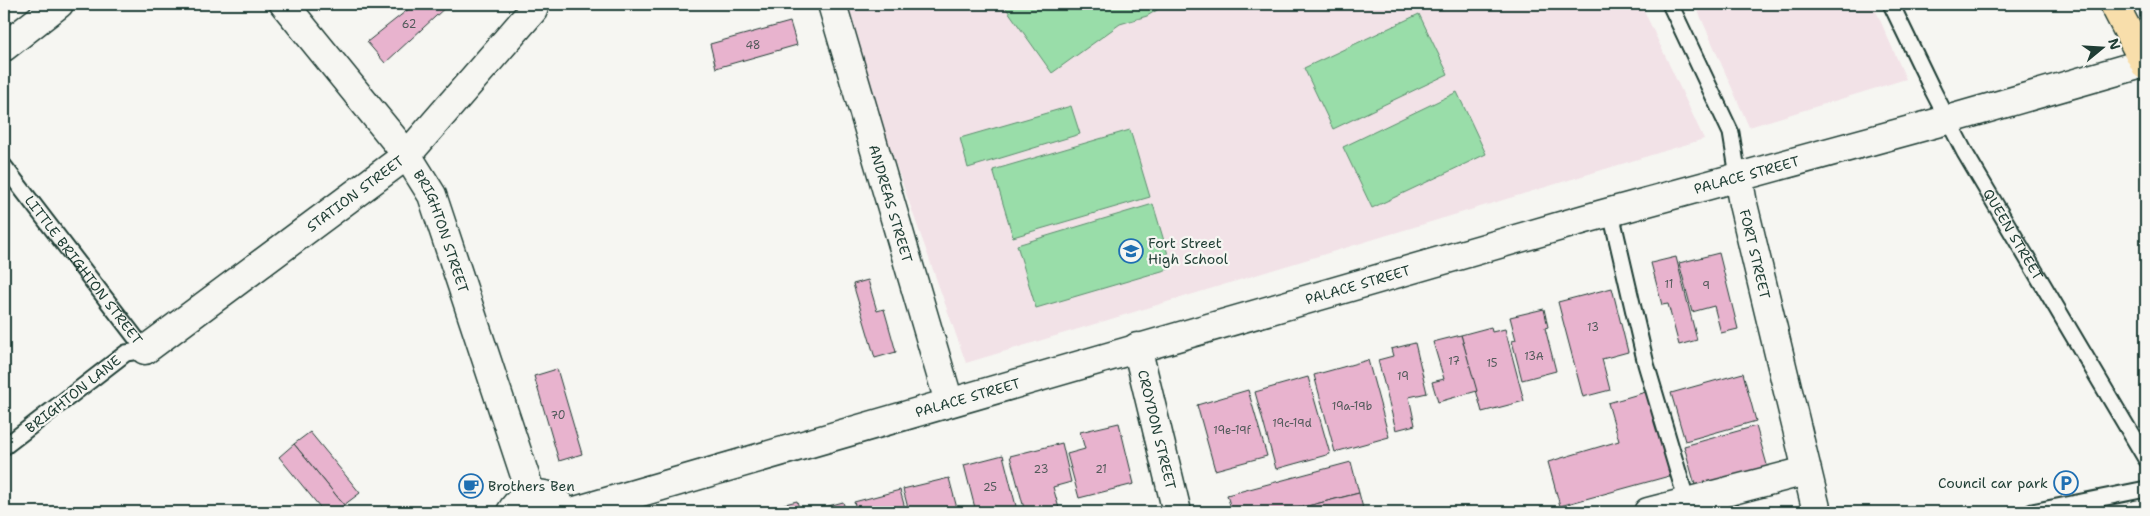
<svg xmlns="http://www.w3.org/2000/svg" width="2150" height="516" viewBox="0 0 2150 516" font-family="'Shantell Sans',sans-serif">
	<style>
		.built { fill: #f2e2e7 }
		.green { fill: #99dda9; stroke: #5c8d6e }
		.building { fill: #e8b3ce; stroke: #1f3d34 }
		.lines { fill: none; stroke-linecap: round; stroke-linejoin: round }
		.service-casing { stroke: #1f3d34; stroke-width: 19 }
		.minor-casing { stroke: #1f3d34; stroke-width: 31 }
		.tertiary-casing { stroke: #1f3d34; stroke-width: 31 }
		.trunk-casing { stroke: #1f3d34; stroke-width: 31 }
		.service { stroke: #f6f6f2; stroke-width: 15 }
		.minor { stroke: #f6f6f2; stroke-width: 28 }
		.tertiary { stroke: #f6f6f2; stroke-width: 28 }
		.trunk { stroke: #f8deab; stroke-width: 28 }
		.labels { text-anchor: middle; stroke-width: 4.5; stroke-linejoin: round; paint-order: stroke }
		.number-label { font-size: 11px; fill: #515a5a }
		.street-label { font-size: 14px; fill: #1f3d34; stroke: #f6f6f2 }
		.poi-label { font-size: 14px; fill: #1f3d34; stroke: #f6f6f2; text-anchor: start }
	</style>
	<rect width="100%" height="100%" fill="#f6f6f2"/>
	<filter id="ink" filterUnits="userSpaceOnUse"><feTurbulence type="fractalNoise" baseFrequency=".02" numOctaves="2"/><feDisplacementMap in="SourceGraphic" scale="10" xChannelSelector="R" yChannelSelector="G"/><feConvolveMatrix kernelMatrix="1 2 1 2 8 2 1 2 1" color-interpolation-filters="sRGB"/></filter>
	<g filter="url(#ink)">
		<!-- built -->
		<g class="built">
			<path d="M 839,4 L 1641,4 L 1704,139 L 966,363 Z"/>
			<path d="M 1695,4 L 1873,4 L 1906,79 L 1749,127 Z"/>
		</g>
		<!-- green -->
		<g class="green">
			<path d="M 1003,4 L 1167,4 L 1147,16 L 1120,24 L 1052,73 Z"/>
			<path d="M 1419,14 L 1448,74 L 1333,129 L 1304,68 Z"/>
			<path d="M 1457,92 L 1486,154 L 1372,208 L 1343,147 Z"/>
			<path d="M 1071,106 L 1080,134 L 968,168 L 960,138 Z"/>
			<path d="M 1130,130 L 1150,197 L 1013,237 L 993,170 Z"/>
			<path d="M 1153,204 L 1172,268 L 1036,308 L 1017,245 Z"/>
		</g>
		<!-- building -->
		<g class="building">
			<path d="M 415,4 L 447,4 L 448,5 L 385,63 L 367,42 Z"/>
			<path d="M 790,22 L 797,45 L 716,68 L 710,44 Z"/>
			<path d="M 1719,253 L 1738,329 L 1721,333 L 1714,306 L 1692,312 L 1679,263 Z"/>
			<path d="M 1676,257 L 1697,340 L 1679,345 L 1668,304 L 1662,305 L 1651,263 Z"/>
			<path d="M 868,280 L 877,311 L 884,309 L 896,352 L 875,358 L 853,284 Z"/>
			<path d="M 1612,288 L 1628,352 L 1602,359 L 1610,390 L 1583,397 L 1558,302 Z"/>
			<path d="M 1544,309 L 1548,327 L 1545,328 L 1556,371 L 1522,380 L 1512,341 L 1516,340 L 1510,317 Z"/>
			<path d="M 1491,327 L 1492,332 L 1505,329 L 1524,401 L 1482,412 L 1461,335 Z"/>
			<path d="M 1461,335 L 1477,391 L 1438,402 L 1432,382 L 1444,379 L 1433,342 Z"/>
			<path d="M 1415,343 L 1427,393 L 1409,397 L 1415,425 L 1396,430 L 1378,360 L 1393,356 L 1391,349 Z"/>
			<path d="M 1368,360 L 1389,437 L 1335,452 L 1314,375 Z"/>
			<path d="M 557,369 L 582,454 L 559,461 L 534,376 Z"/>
			<path d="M 1743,373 L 1756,421 L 1685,441 L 1671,393 Z"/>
			<path d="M 1308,377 L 1330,454 L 1276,469 L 1255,392 Z"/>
			<path d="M 1248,390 L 1267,456 L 1215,470 L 1197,405 Z"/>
			<path d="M 1649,391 L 1673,475 L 1560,506 L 1548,462 L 1619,441 L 1608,403 Z"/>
			<path d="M 1119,423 L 1134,484 L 1079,498 L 1067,454 L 1085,449 L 1080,432 Z"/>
			<path d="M 1756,426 L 1769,472 L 1697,492 L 1684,446 Z"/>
			<path d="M 310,432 L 360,493 L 344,505 L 294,444 Z"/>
			<path d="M 1062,443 L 1071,482 L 1053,487 L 1060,512 L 1025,512 L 1010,456 Z"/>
			<path d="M 294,444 L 344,505 L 336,512 L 324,512 L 279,457 Z"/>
			<path d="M 1003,455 L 1017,510 L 1007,512 L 976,512 L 964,465 Z"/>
			<path d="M 1351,462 L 1359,493 L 1284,512 L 1232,512 L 1227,495 Z"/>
			<path d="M 949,478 L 958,512 L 909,512 L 903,489 Z"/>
			<path d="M 900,490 L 906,512 L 857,512 L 854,502 Z"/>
			<path d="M 1359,493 L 1364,512 L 1284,512 Z"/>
			<path d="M 797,501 L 800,512 L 758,512 L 757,511 Z"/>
			<path d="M 843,502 L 846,512 L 815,512 L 814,510 Z"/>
		</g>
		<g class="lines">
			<!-- service casing -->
			<g class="service-casing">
				<g id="service">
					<path d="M 1670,4 L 1731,133 L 1738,176"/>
					<path id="s1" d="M 1891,4 L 1933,91 L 1965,153 L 2146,459"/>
					<path id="s2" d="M 4,166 L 145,350 L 126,353 L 4,447"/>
					<path d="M 1611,213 L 1646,364 L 1687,502"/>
					<path d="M 2032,512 L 2146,489"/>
				</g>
			</g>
			<!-- minor casing -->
			<g class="minor-casing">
				<g id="minor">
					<path id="s3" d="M 832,4 L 949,402"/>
					<path d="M 4,47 L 59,4"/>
					<path id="s4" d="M 1738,176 L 1743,204 L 1817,512"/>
					<path id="s5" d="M 1137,347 L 1177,512"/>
					<path id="s6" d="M 145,350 L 407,155 L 533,10 L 535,4"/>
					<path id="s7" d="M 572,512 L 1585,219 L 1947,120 L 2145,63"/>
					<path d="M 1648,512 L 1806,471"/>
				</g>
			</g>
			<!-- tertiary casing -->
			<g class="tertiary-casing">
				<g id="tertiary">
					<path id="s8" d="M 284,4 L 407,155 L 432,195 L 531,494"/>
					<path d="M 511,512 C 523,490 552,487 564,512"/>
				</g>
			</g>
			<!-- trunk casing -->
			<g class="trunk-casing">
				<path id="trunk" d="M 2114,4 L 2146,66"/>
			</g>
			<!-- service -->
			<use href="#service" class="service"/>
			<!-- minor -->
			<use href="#minor" class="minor"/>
			<!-- tertiary -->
			<use href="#tertiary" class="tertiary"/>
			<!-- trunk -->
			<use href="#trunk" class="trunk"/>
		</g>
	</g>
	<!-- icons -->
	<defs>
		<g id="school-ring" transform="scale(1.25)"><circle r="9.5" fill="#f6f6f2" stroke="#1f6fb2" stroke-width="1.5"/><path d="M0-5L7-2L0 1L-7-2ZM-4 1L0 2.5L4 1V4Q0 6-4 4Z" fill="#1f6fb2"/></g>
		<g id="parking-ring" transform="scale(1.25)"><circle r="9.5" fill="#f6f6f2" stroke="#1f6fb2" stroke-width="1.5"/><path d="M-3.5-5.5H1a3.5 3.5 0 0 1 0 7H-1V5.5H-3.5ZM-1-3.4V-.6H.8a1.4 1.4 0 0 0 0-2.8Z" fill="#1f6fb2"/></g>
		<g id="cafe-ring" transform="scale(1.25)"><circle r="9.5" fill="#f6f6f2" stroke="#1f6fb2" stroke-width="1.5"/><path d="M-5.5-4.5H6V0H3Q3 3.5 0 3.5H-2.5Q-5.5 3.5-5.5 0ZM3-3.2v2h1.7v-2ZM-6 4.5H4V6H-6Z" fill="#1f6fb2"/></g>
	</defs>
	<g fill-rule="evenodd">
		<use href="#school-ring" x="1131" y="251"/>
		<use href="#parking-ring" x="2066" y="483"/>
		<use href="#cafe-ring" x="471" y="486"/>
	</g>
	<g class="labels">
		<!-- number labels -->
		<g class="number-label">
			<text x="409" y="28">62</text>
			<text x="753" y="49">48</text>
			<text x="1669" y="288">11</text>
			<text x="1706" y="289">9</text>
			<text x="1593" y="331">13</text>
			<text x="1534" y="360">13A</text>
			<text x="1454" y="365">17</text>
			<text x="1492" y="367">15</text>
			<text x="1403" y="380">19</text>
			<text x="1352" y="410">19a-19b</text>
			<text x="558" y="419">70</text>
			<text x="1292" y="427">19c-19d</text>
			<text x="1232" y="434">19e-19f</text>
			<text x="1041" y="473">23</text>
			<text x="1101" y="473">21</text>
			<text x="990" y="491">25</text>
		</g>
		<!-- street labels -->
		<g class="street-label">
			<text dy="5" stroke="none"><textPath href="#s7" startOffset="1222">PALACE STREET</textPath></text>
			<text dy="5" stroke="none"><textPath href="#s6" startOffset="262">STATION STREET</textPath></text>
			<text dy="5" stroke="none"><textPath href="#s3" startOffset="208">ANDREAS STREET</textPath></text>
			<text dy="5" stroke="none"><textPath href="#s8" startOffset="279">BRIGHTON STREET</textPath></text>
			<text dy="5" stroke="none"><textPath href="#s1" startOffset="261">QUEEN STREET</textPath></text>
			<text dy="5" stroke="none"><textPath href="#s4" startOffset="80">FORT STREET</textPath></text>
			<text dy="5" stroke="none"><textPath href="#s2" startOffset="131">LITTLE BRIGHTON STREET</textPath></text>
			<text dy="5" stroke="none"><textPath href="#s7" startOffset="818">PALACE STREET</textPath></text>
			<text transform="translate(73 394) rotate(-38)" y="5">BRIGHTON LANE</text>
			<text dy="5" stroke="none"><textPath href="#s7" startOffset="412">PALACE STREET</textPath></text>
			<text dy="5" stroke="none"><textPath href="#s5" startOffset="85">CROYDON STREET</textPath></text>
		</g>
		<!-- poi labels -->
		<g class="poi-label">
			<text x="1148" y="248">Fort Street<tspan x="1148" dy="16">High School</tspan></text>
			<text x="2048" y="488" text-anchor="end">Council car park</text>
			<text x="488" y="491">Brothers Ben</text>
		</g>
	</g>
	<!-- margin -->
	<rect width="2150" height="516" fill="none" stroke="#f6f6f2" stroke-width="20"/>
	<rect x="10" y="10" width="2130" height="496" fill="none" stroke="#1f3d34" stroke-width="2" filter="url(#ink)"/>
	<!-- north arrow -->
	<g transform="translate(2102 48) rotate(72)" stroke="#f6f6f2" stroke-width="4" paint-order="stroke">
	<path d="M0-4L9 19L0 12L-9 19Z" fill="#1f3d34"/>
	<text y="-8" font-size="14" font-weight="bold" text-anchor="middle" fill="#1f3d34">N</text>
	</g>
</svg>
